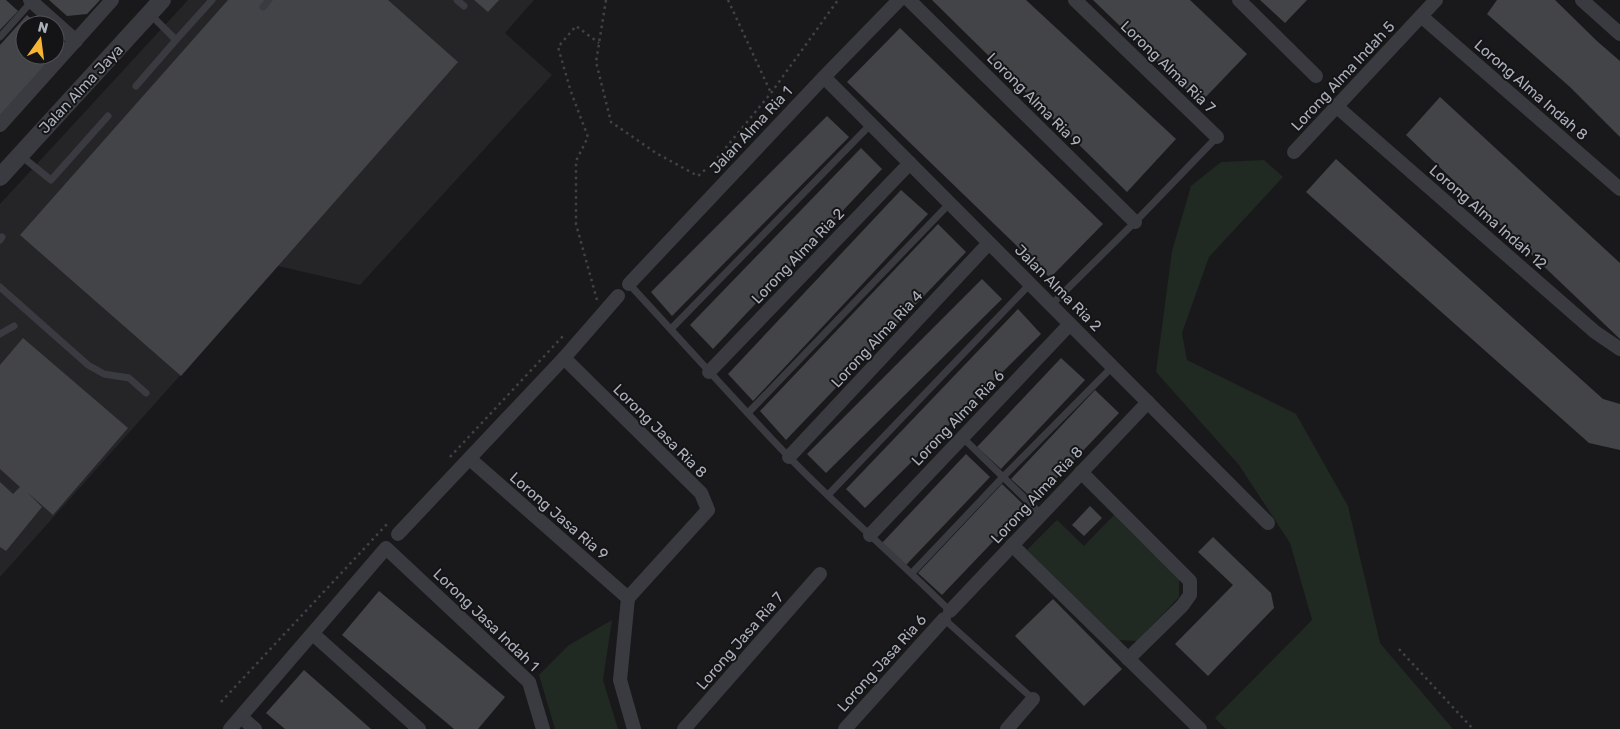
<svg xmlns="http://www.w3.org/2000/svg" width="1620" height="729" viewBox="0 0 1620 729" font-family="Rubik,sans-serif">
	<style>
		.built { fill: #252528 }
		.green { fill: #202922 }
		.building { fill: #434448 }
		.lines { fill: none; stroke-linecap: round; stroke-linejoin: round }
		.path { stroke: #404247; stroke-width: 2.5; stroke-dasharray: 2.5 4; stroke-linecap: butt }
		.service { stroke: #3a3b40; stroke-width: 7 }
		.minor { stroke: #3a3b40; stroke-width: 14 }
		.tertiary { stroke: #3a3b40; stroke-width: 18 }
		.labels { text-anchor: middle; stroke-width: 4; stroke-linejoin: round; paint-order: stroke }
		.street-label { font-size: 15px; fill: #abb0bb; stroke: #141416 }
	</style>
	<rect width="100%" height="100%" fill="#19191b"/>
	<!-- built -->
	<path class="built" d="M 188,0 L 534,0 L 505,33 L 552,75 L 360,285 L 278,266 L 0,577 L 0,204 Z"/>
	<!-- green -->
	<g class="green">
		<path d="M 1264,160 L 1283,177 L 1209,257 L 1182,333 L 1187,360 L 1296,414 L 1348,506 L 1380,643 L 1453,729 L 1226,729 L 1215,718 L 1312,620 L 1290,543 L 1239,465 L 1156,372 L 1172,251 L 1191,186 L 1221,162 Z"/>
		<path d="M 1114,515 L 1179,579 L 1179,597 L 1137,641 L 1119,640 L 1027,550 L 1057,520 L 1084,546 Z"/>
		<path d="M 612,620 L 603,680 L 618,729 L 555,729 L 539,675 L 569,645 Z"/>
	</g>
	<!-- building -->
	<g class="building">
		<path d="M 0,0 L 6,0 L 18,11 L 0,30 Z"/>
		<path d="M 49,0 L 100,0 L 87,14 L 67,16 Z"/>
		<path d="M 228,0 L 388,0 L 458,62 L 181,376 L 20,235 Z"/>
		<path d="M 474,0 L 499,0 L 488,12 Z"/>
		<path d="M 932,0 L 1026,0 L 1176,139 L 1127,192 Z"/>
		<path d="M 1093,0 L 1190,0 L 1247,54 L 1200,103 Z"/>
		<path d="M 1260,0 L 1307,0 L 1285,23 Z"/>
		<path d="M 1497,0 L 1555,0 L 1598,42 L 1620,61 L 1620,137 L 1570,87 L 1487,14 Z"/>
		<path d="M 27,15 L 38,25 L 25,25 L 25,55 L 55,55 L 0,116 L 0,45 Z"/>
		<path d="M 900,28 L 1103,224 L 1050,278 L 847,82 Z"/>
		<path d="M 1440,97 L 1620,263 L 1620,339 L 1406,135 Z"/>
		<path d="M 827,116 L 849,137 L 672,316 L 651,292 Z"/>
		<path d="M 861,148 L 882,169 L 713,349 L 690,325 Z"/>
		<path d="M 1336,159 L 1603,399 L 1620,404 L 1620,450 L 1589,443 L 1306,192 Z"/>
		<path d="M 901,190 L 928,214 L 753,401 L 728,374 Z"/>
		<path d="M 938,224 L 966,252 L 786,440 L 760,411 Z"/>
		<path d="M 982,279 L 1002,299 L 826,473 L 807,454 Z"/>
		<path d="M 1018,309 L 1041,334 L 865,508 L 846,489 Z"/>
		<path d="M 23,338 L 128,428 L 53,515 L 27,492 L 42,507 L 6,551 L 0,547 L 0,482 L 13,494 L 20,487 L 0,469 L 0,365 Z"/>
		<path d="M 1061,358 L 1085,380 L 1001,469 L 977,447 Z"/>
		<path d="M 1095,390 L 1119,413 L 1035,501 L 1011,479 Z"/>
		<path d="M 966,454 L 990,477 L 906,565 L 882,543 Z"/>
		<path d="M 1002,484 L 1026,507 L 942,595 L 918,573 Z"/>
		<path d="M 1090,506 L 1102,518 L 1084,536 L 1072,525 Z"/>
		<path d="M 1213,537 L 1271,593 L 1274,608 L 1208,676 L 1175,644 L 1233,585 L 1198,552 Z"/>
		<path d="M 379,591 L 505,697 L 478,729 L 454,729 L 342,635 Z"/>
		<path d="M 1053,599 L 1122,669 L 1084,706 L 1015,636 Z"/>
		<path d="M 304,670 L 371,729 L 285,729 L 266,713 Z"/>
	</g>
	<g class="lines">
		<!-- path -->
		<g class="path">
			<path d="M 606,0 L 596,62 L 611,122 L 656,153 L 698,176 L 714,162 L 771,93 L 838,0"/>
			<path d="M 728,0 L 771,93"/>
			<path d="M 597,300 L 576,224 L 576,161 L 588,137 L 571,92 L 558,47 L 576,26 L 599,43"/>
			<path d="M 450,457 L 564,335"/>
			<path d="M 1399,649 L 1473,729"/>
			<path d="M 221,702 L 388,523"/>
		</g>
		<!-- service -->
		<g class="service">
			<path d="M 457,0 L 464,6"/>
			<path d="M 263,7 L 269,0"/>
			<path d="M 0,37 L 33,0"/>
			<path d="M 176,40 L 212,0"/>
			<path d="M 136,86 L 176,40 L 150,14"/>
			<path d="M 20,155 L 51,180 L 108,116"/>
			<path d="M 0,240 L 2,237"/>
			<path d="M 629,284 C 682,341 734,400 788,456 C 840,510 897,558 950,611"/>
			<path d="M 0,287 L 88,365 L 104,374 L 129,378 L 146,393"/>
			<path d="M 1051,305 L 1135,222 L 1217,137"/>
			<path d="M 671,329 L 871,124"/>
			<path d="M 0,334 L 14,326"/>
			<path d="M 748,413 L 950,203"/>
			<path d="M 962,437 L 1041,514"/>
			<path d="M 828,495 L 1030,284"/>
			<path d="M 912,573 L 1003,477 L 1113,366"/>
			<path d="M 944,619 L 1033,699"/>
		</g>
		<!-- minor -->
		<g class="minor">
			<path d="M 30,0 L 76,41"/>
			<path d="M 909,0 L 1135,222"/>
			<path d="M 1075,0 L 1217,137"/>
			<path d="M 1239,0 L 1316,76"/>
			<path d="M 1582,0 L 1620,34"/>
			<path d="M 1421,16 L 1620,189"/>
			<path d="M 824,77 L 1268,523"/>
			<path d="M 1336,106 L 1595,332 L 1620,349"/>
			<path d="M 0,125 L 112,0"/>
			<path d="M 1294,152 L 1436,0"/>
			<path d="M 629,284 L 824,77 L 899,0"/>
			<path d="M 564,358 L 701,493 L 708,510 L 628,598"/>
			<path d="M 709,372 L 910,163"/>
			<path d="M 789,457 L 989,243"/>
			<path d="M 470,459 L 628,598"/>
			<path d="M 1081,472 L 1190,581 L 1190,595 L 1182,606 L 1128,659"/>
			<path d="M 398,534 L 564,358 L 618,296"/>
			<path d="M 870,535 L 1070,324"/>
			<path d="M 1012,545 L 1200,729"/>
			<path d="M 628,598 L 620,680 L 634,729"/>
			<path d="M 950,611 L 1148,402"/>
			<path d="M 313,634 L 419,729"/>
			<path d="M 241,717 L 255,729"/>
			<path d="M 230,729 L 386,548 L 529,682 L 543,729"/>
			<path d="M 684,729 L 820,574"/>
			<path d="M 845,729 L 944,619"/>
			<path d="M 1007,729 L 1033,699"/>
		</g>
		<!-- tertiary -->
		<path class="tertiary" d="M 0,177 L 162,0"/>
	</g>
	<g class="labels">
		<!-- street labels -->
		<g class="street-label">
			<text transform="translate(1168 67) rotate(44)" y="5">Lorong Alma Ria 7</text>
			<text transform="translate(1343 76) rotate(-47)" y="5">Lorong Alma Indah 5</text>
			<text transform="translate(81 89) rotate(-47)" y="5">Jalan Alma Jaya</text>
			<text transform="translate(1531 90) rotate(41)" y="5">Lorong Alma Indah 8</text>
			<text transform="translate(1034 100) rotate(45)" y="5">Lorong Alma Ria 9</text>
			<text transform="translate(751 130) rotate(-47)" y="5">Jalan Alma Ria 1</text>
			<text transform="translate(1488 217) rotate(41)" y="5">Lorong Alma Indah 12</text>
			<text transform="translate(798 256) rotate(-46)" y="5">Lorong Alma Ria 2</text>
			<text transform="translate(1058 288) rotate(45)" y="5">Jalan Alma Ria 2</text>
			<text transform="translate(877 339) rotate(-47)" y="5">Lorong Alma Ria 4</text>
			<text transform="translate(958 418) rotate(-46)" y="5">Lorong Alma Ria 6</text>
			<text transform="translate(660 431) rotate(45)" y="5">Lorong Jasa Ria 8</text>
			<text transform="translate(1037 495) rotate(-47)" y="5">Lorong Alma Ria 8</text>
			<text transform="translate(559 516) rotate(41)" y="5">Lorong Jasa Ria 9</text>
			<text transform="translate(486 620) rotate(44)" y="5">Lorong Jasa Indah 1</text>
			<text transform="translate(740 641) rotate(-49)" y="5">Lorong Jasa Ria 7</text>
			<text transform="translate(882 663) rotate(-48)" y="5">Lorong Jasa Ria 6</text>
		</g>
	</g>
	<!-- north arrow -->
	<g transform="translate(40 40) rotate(14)"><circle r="24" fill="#141416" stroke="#505258"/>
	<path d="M0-4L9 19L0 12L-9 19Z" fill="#f8b534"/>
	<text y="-8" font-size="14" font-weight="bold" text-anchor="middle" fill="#abb0bb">N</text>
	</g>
</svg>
